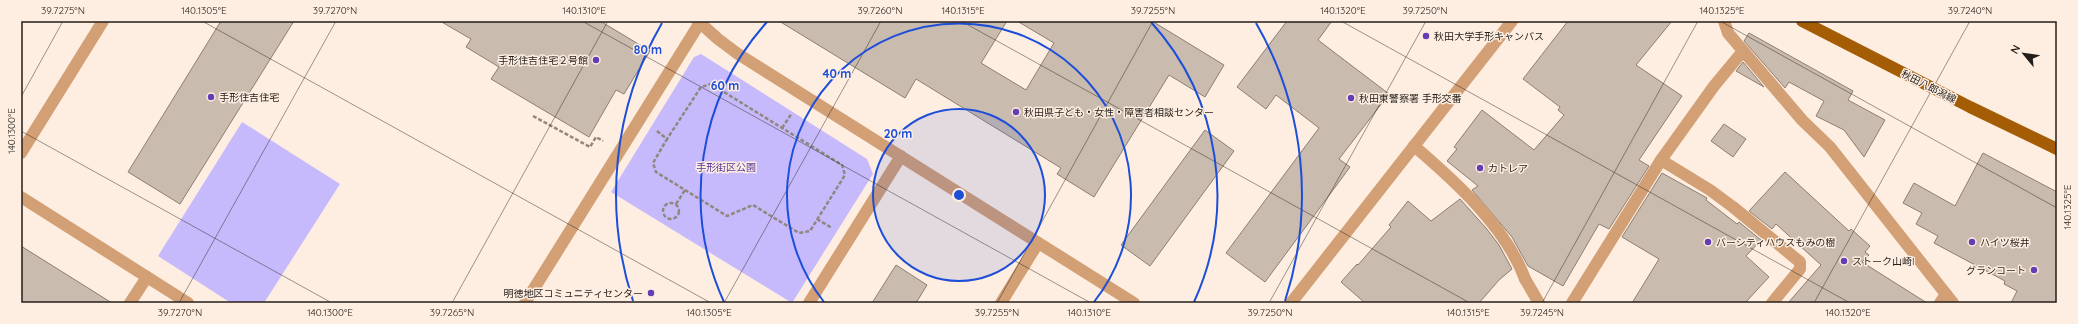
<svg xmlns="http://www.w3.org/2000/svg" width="2078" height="324" viewBox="0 0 2078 324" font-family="Quicksand,'Noto Sans JP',sans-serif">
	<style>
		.green { fill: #c7bafc }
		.building { fill: #cabbaf; stroke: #8c7e73 }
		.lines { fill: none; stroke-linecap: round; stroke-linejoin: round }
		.path { stroke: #92877f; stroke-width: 2.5; stroke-dasharray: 4 2; stroke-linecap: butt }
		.service { stroke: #d39f75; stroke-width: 12 }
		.minor { stroke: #d39f75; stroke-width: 12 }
		.tertiary { stroke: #d39f75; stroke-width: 12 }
		.primary { stroke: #a55d05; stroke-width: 12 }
		.ticks { fill: none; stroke: #241e1a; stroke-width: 1; stroke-opacity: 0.45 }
		.ring { fill: none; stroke: #1d4ed8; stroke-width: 2 }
		.poi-dot { fill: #643db5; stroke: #fdeee1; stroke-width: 1.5 }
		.labels { text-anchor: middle; stroke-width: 3; stroke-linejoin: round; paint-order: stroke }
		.poi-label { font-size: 10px; fill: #241e1a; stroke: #fdeee1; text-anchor: start }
		.street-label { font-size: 10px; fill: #241e1a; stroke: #fdeee1 }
		.park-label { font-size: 10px; fill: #57389d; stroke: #fdeee1 }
		.centre { fill: #1d4ed8; stroke: #fdeee1; stroke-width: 2 }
		.ring-label { font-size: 12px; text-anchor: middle; font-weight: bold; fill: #1d4ed8; stroke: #fdeee1; stroke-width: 3; stroke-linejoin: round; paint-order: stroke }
		.neatline { fill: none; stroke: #241e1a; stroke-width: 1.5 }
		.ticks-label { font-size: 10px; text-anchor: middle; fill: #241e1a }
	</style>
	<rect width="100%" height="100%" fill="#fdeee1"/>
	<!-- green -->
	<g class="green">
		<path d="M 701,54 L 867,159 L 873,174 L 792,303 L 611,192 L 694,57 Z"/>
		<path d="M 242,122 L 340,184 L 264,303 L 231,303 L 158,256 Z"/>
	</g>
	<!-- building -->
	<g class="building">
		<path d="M 221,21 L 294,21 L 180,204 L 128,172 Z"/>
		<path d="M 440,21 L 600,21 L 650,51 L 624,94 L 616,90 L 589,137 L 491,79 L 499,67 L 466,47 L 471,39 Z"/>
		<path d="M 779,21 L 1007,21 L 981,63 L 1026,90 L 1054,43 L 1017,21 L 1152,21 L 1224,65 L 1205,97 L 1169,75 L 1094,197 L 1057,174 L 1061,168 L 916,79 L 905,98 Z"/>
		<path d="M 1287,21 L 1332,21 L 1318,40 L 1389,94 L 1339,159 L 1350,167 L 1265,282 L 1226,253 L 1319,128 L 1276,95 L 1266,109 L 1237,87 Z"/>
		<path d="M 1568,21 L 1672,21 L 1636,65 L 1682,96 L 1639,160 L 1649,166 L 1609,229 L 1599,224 L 1563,286 L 1528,266 L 1512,237 L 1472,190 L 1478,186 L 1447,161 L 1457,149 L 1454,147 L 1482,110 L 1534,150 L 1564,115 L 1558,110 L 1560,107 L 1523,79 Z"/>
		<path d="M 1749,33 L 1853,91 L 1848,100 L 1885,120 L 1864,157 L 1844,130 L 1816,116 L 1824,101 L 1789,82 L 1785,88 L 1744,41 Z"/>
		<path d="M 1743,62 L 1764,87 L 1736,71 Z"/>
		<path d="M 1724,124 L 1746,139 L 1733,157 L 1711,141 Z"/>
		<path d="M 1205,130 L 1234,151 L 1150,266 L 1121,245 Z"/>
		<path d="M 1983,153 L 2057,192 L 2057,303 L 2011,303 L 2017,291 L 2004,284 L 2005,281 L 1934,243 L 1938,236 L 1916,224 L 1922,213 L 1903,203 L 1914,183 L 1955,206 Z"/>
		<path d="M 1785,172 L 1849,231 L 1851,229 L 1870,246 L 1865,252 L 1869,255 L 1862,262 L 1927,303 L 1788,303 L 1821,265 L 1776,224 L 1772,229 L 1749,211 Z"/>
		<path d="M 1662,173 L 1707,198 L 1706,200 L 1737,224 L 1739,222 L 1761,240 L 1746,256 L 1769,277 L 1745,303 L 1632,303 L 1659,259 L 1622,237 Z"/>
		<path d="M 1460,199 L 1486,228 L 1499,245 L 1512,269 L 1499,280 L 1479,303 L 1365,303 L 1341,282 L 1357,264 L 1358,265 L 1391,227 L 1389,225 L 1408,201 L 1431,221 Z"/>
		<path d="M 21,246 L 112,303 L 21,303 Z"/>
		<path d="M 896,265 L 927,285 L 916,303 L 872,303 Z"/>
	</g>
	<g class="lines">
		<!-- path -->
		<g class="path">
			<path d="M 533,116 L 590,147 L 596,137 L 603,141"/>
			<path d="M 782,128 L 792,113"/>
			<path d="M 657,131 L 667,139 L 653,163 L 656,172 L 727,216 L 753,205 L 799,233 L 810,231 L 845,175 L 842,165 L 711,84 L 701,87 L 667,139"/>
			<circle cx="671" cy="211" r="8"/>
			<path d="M 676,204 L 685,190"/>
			<path d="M 817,219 L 832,228"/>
		</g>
		<!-- service -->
		<g class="service">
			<path d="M 1414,146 C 1455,181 1506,227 1525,279"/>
			<path d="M 1661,160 L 1710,190 L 1733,207 L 1800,262 L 1800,269 L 1772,303"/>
			<path d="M 1572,303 L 1661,160 L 1714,86 L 1743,51"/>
			<path d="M 1940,303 L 1946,294"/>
		</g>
		<!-- minor -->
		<g class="minor">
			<path d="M 1724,21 L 1728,33 L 1802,120 L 1830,147 L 1953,303"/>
			<path d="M 1525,279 L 1539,303"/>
			<path d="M 130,303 L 147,277"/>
			<path d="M 809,303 L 901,156"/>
			<path d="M 1001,303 L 1038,243"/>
		</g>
		<!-- tertiary -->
		<g class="tertiary">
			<path d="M 698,21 L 718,39 L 738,54 L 1134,303"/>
			<path d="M 21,153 L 103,21"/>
			<path d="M 21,197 L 188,303"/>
			<path d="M 525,303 L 701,21"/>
			<path d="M 1291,303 L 1512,21"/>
		</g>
		<!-- primary -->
		<path class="primary" d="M 1802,21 L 1970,107 L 2057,149"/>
	</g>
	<!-- ticks -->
	<path class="ticks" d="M 202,21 L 711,303M 582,21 L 1091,303M 961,21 L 1470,303M 1341,21 L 1850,303M 1720,21 L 2057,208M 21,97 L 63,21M 21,131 L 332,303M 179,303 L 336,21M 452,303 L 608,21M 724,303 L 881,21M 997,303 L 1153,21M 1269,303 L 1426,21M 1542,303 L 1698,21M 1814,303 L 1970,21"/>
	<!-- distance rings -->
	<circle cx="959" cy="195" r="86" fill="#1d4ed8" fill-opacity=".12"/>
	<g class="ring">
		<circle cx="959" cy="195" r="86"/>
		<path d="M824 302A172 172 0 1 1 1094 302"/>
		<path d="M724 302A258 258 0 0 1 767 22M1151 22A258 258 0 0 1 1194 302"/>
		<path d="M633 301A343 343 0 0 1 662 23M1256 23A343 343 0 0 1 1285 301"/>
	</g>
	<!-- markers -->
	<g class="poi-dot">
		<circle cx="1426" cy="36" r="4"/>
		<circle cx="596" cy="60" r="4"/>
		<circle cx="211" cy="97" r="4"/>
		<circle cx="1351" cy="98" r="4"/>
		<circle cx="1016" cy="112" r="4"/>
		<circle cx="1480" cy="168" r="4"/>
		<circle cx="1708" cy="242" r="4"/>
		<circle cx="1972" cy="242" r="4"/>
		<circle cx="1844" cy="261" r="4"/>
		<circle cx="2034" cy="270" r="4"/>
		<circle cx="651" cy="293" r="4"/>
	</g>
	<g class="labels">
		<!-- poi labels -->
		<g class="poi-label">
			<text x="1434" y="40">秋田大学手形キャンパス</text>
			<text x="588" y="64" text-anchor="end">手形住吉住宅２号館</text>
			<text x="219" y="101">手形住吉住宅</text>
			<text x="1359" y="102">秋田東警察署 手形交番</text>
			<text x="1024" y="116">秋田県子ども・女性・障害者相談センター</text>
			<text x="1488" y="172">カトレア</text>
			<text x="1716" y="246">バーシティハウスもみの樹</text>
			<text x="1980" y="246">ハイツ桜井</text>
			<text x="1852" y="265">ストーク山崎I</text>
			<text x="2026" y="274" text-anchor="end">グランコート</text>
			<text x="643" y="297" text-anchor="end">明徳地区コミュニティセンター</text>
		</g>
		<!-- street labels -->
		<g class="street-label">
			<text transform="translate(1929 86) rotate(27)" y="4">秋田八郎潟線</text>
		</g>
		<!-- park labels -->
		<g class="park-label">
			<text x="726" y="171">手形街区公園</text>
		</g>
	</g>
	<circle cx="959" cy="195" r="6" class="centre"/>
	<g class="ring-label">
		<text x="648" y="54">80 m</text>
		<text x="837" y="78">40 m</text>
		<text x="725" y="90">60 m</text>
		<text x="898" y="138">20 m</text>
	</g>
	<!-- border -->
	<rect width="2078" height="324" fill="none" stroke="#fdeee1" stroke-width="44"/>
	<!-- north arrow -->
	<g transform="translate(2024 54) rotate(299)" stroke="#fdeee1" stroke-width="3" paint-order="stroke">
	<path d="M0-3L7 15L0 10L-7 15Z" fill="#241e1a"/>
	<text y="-6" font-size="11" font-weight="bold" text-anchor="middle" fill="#241e1a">N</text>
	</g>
	<rect x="22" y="22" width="2034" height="280" class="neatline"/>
	<g class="ticks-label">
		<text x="63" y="14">39.7275°N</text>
		<text x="204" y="14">140.1305°E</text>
		<text x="335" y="14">39.7270°N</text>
		<text x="584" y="14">140.1310°E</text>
		<text x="880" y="14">39.7260°N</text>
		<text x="963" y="14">140.1315°E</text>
		<text x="1153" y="14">39.7255°N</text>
		<text x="1343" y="14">140.1320°E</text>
		<text x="1425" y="14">39.7250°N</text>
		<text x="1722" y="14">140.1325°E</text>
		<text x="1970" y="14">39.7240°N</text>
		<text transform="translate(11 131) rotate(-90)" y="4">140.1300°E</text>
		<text transform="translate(2067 207) rotate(-90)" y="4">140.1325°E</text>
		<text x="180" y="316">39.7270°N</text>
		<text x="330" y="316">140.1300°E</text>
		<text x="452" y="316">39.7265°N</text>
		<text x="709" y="316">140.1305°E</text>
		<text x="997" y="316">39.7255°N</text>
		<text x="1089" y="316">140.1310°E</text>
		<text x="1270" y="316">39.7250°N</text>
		<text x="1468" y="316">140.1315°E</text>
		<text x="1542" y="316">39.7245°N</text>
		<text x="1848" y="316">140.1320°E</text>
	</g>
</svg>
